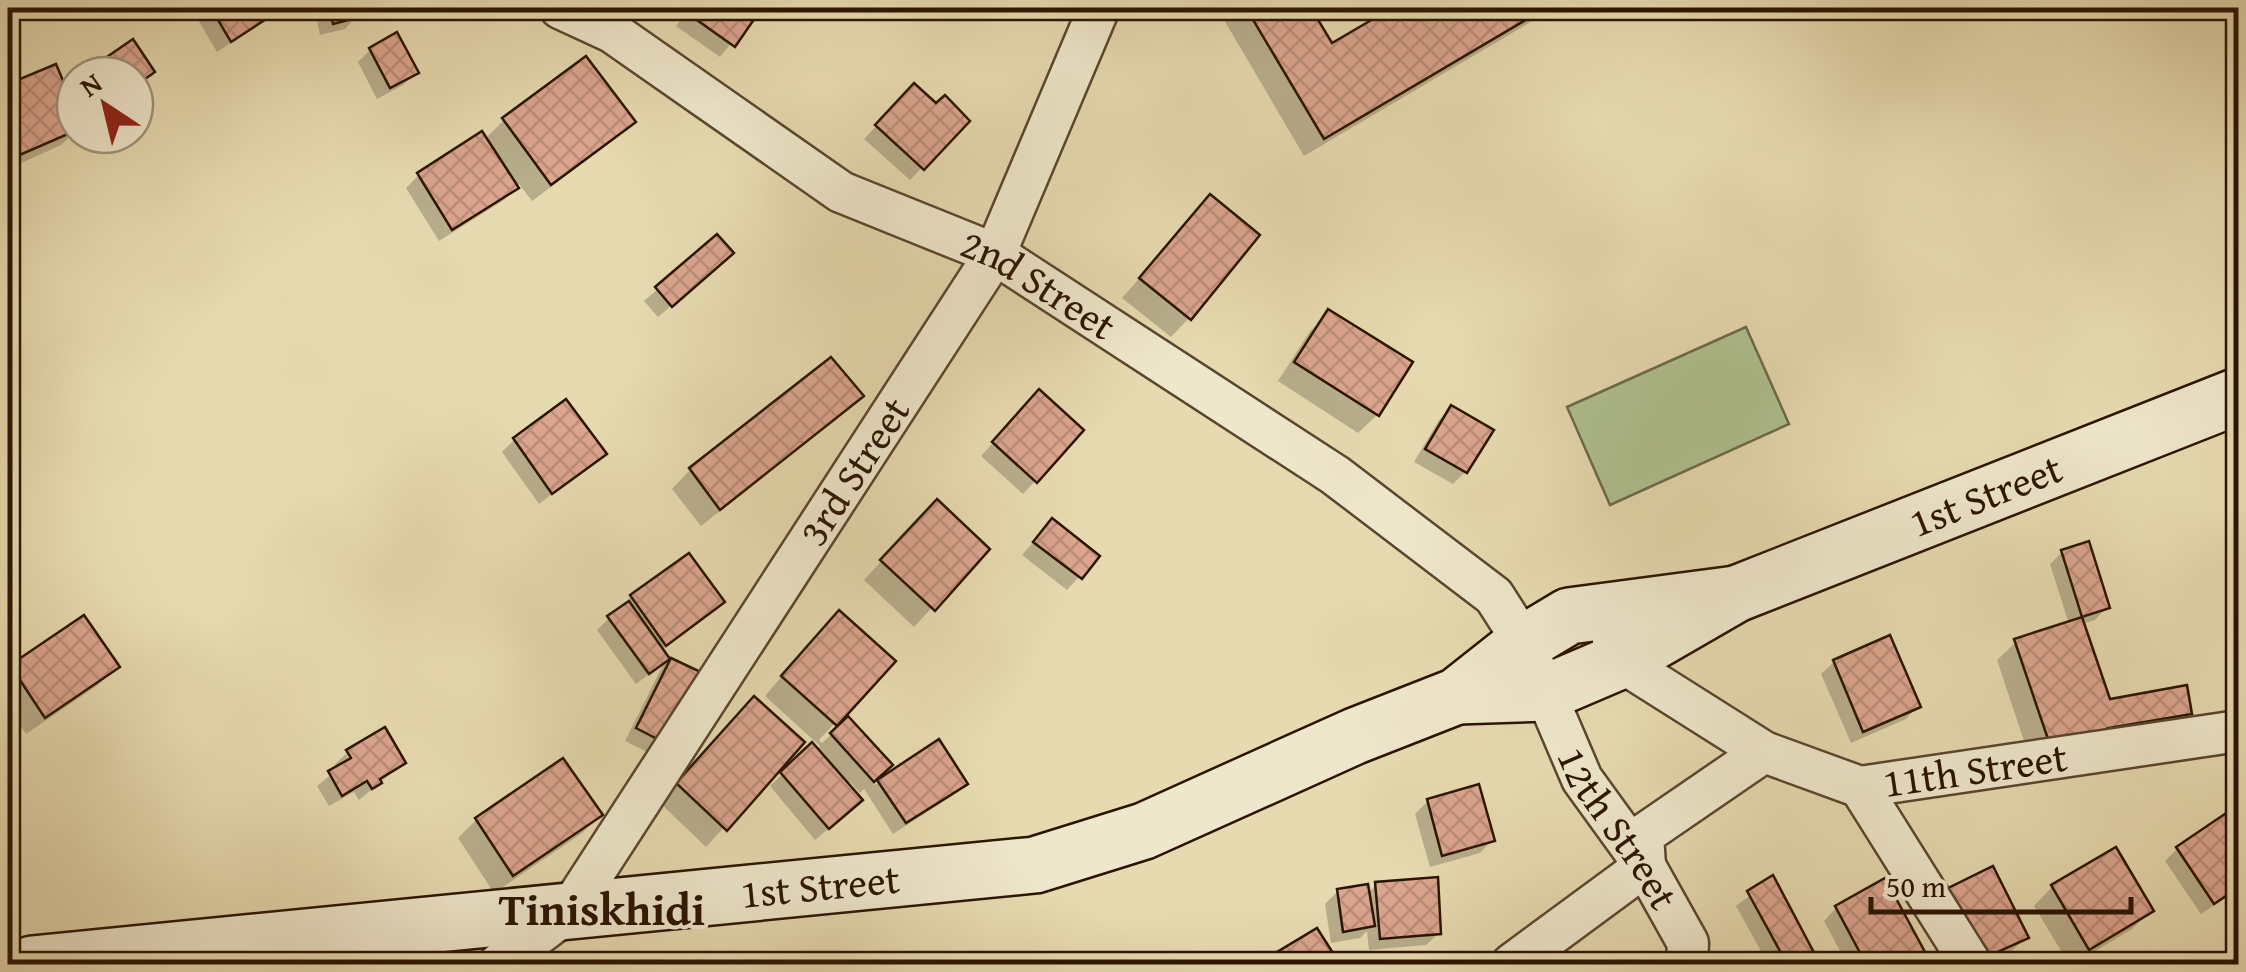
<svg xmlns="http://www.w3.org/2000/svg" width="2246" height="972" viewBox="0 0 2246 972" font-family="'Gentium Book Plus',serif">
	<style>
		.green { fill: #afc190; stroke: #6c6a49; stroke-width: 2.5 }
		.shadow { fill: #0003 }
		.building { fill: url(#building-cross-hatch); stroke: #2a1402; stroke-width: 2.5 }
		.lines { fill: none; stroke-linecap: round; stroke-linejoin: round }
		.street-casing { stroke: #59462e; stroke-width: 45 }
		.secondary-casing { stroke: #2a1402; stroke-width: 60 }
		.street { stroke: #efe7cc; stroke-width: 40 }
		.secondary { stroke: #efe7cc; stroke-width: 55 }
		.labels { text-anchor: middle; stroke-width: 8; stroke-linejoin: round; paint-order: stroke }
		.street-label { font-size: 40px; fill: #2a1402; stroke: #efe7cc }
		.quarter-label { font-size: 45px; font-weight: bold; fill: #2a1402; stroke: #efe7cc }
	</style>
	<defs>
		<pattern id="building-cross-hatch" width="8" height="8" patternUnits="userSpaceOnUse" patternTransform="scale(2.5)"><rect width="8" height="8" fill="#dba58e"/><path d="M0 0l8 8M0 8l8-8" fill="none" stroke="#bc8d79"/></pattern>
	</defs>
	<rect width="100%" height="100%" fill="#e7dab0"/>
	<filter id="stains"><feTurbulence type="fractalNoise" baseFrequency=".002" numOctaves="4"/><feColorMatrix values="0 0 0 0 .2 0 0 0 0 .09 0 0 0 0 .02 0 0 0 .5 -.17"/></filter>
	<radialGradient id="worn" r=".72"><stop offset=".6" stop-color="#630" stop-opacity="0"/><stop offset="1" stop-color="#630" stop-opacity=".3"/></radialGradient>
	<!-- green -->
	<path class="green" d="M 1746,327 L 1789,424 L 1610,505 L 1567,407 Z"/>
	<!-- shadow -->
	<g class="shadow">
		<path d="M 191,8 L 282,8 L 217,52 Z"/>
		<path d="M 314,8 L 355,8 L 357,16 L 345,29 L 320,35 Z"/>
		<path d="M 690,8 L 749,8 L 756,12 L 720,57 L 676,26 Z"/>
		<path d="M 1217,8 L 1309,8 L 1331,46 L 1397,8 L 1545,8 L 1529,23 L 1304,156 Z"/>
		<path d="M 370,50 L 416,72 L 403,85 L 377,99 L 358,62 Z"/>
		<path d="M 103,63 L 152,72 L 135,87 L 135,75 L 91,75 Z"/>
		<path d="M 54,67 L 75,115 L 75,132 L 61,145 L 8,169 L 8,87 Z"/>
		<path d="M 914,86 L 936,106 L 967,121 L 910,180 L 864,139 Z"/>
		<path d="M 504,120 L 633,122 L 614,140 L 532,201 L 519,184 L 504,200 L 439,241 L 406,188 L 419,175 L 485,139 Z"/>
		<path d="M 1210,198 L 1189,318 L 1171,337 L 1122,298 Z"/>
		<path d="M 717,238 L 718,266 L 658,317 L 644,301 Z"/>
		<path d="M 1329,313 L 1410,363 L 1377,415 L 1358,433 L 1278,381 L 1310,331 Z"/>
		<path d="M 831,360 L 860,396 L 842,414 L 701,526 L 672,489 L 690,470 Z"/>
		<path d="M 1027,405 L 1035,481 L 1023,494 L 981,456 Z"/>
		<path d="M 1451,408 L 1465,472 L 1453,484 L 1414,462 L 1439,420 Z"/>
		<path d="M 514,440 L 604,454 L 539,504 L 502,452 Z"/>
		<path d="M 918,521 L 986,549 L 914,627 L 864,580 Z"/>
		<path d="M 1052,521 L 1097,557 L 1067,590 L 1022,555 Z"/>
		<path d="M 2062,552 L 2107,607 L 2095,620 L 2082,624 L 2108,702 L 2189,713 L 2171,731 L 2032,765 L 1997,660 L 2016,642 L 2069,624 L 2050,564 Z"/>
		<path d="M 631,597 L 722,602 L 661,650 L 669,663 L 655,756 L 625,741 L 664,663 L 636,684 L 597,630 Z"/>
		<path d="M 83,618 L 116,667 L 98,685 L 26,734 L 8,707 L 8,671 Z"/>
		<path d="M 820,632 L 892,662 L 819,740 L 822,743 L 848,719 L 889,765 L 873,786 L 939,743 L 965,783 L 952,796 L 893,834 L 864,789 L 860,793 L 850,782 L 846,785 L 847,813 L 815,840 L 770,786 L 812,746 L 816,750 L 820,746 L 765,696 Z"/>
		<path d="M 1834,662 L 1918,706 L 1906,719 L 1851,743 L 1821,674 Z"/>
		<path d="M 736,718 L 801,742 L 706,847 L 659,802 Z"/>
		<path d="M 346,754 L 355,770 L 403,763 L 359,800 L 354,792 L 329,806 L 317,786 L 338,769 L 335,764 Z"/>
		<path d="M 563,762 L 600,815 L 581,834 L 494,893 L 458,838 L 476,820 Z"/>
		<path d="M 1428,801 L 1492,840 L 1480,853 L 1430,867 L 1415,814 Z"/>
		<path d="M 2238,808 L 2238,889 L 2201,914 L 2165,861 L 2177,849 Z"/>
		<path d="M 2115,850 L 2151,911 L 2132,929 L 2074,964 L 2069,964 L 2034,906 L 2052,887 Z"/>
		<path d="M 1772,879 L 1817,964 L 1768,964 L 1736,906 Z"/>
		<path d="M 1376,885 L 1439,933 L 1426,945 L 1369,950 L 1367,931 L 1360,938 L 1331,943 L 1325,904 L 1338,891 L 1367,894 Z"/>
		<path d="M 1836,908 L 1922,951 L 1909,964 L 1847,964 L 1824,921 Z"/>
		<path d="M 1923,910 L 2026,937 L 2013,950 L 1981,964 Z"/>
		<path d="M 1753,956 L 1759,964 L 1743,964 Z"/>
	</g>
	<!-- building -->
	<g class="building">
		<path d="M 211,8 L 283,8 L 231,42 Z"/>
		<path d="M 329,8 L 358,8 L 360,17 L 333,24 Z"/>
		<path d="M 691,8 L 753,8 L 759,12 L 735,47 L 687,13 Z"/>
		<path d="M 1246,8 L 1311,8 L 1332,43 L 1392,8 L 1546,8 L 1324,139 Z"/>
		<path d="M 397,32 L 419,73 L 390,88 L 369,48 Z"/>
		<path d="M 133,39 L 155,72 L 135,86 L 135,75 L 111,75 L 101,61 Z"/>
		<path d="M 586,56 L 636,122 L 551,185 L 502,118 Z"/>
		<path d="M 56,64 L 75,109 L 75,131 L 8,160 L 8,84 Z"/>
		<path d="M 914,83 L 936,103 L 945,95 L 970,121 L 924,170 L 875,125 Z"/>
		<path d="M 482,131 L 519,188 L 452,230 L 417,173 Z"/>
		<path d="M 1210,194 L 1260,235 L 1191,320 L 1139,278 Z"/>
		<path d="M 717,234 L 734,253 L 672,307 L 655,287 Z"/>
		<path d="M 1328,309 L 1413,362 L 1379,416 L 1294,362 Z"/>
		<path d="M 831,357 L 864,396 L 720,510 L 689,468 Z"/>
		<path d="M 1039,389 L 1084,430 L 1037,483 L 992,442 Z"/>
		<path d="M 566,399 L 607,454 L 552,494 L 513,438 Z"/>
		<path d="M 1451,405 L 1494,430 L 1467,473 L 1425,449 Z"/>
		<path d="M 937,499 L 990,549 L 935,611 L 880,560 Z"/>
		<path d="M 1052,518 L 1100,556 L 1082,579 L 1033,542 Z"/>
		<path d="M 2089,541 L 2110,608 L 2082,617 L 2061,550 Z"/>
		<path d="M 689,553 L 725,602 L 666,646 L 630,595 Z"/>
		<path d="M 629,601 L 670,659 L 649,674 L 607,616 Z"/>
		<path d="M 839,610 L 896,661 L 837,726 L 781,676 Z"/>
		<path d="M 84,615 L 120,667 L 45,718 L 10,665 Z"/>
		<path d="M 2082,617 L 2110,699 L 2187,685 L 2192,714 L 2109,728 L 2051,748 L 2014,639 Z"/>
		<path d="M 1890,635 L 1921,707 L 1863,732 L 1833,660 Z"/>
		<path d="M 671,658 L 705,674 L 669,745 L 636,728 Z"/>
		<path d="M 754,696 L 805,742 L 727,831 L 676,783 Z"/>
		<path d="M 848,716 L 893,765 L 874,782 L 830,733 Z"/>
		<path d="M 385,727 L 406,763 L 380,779 L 382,783 L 372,789 L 367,781 L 342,796 L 328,771 L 351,758 L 346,750 Z"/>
		<path d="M 939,739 L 968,784 L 906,823 L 877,780 Z"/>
		<path d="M 812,742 L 863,800 L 829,829 L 780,772 Z"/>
		<path d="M 563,758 L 603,815 L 513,876 L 475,818 Z"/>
		<path d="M 1479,784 L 1495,841 L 1442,856 L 1427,799 Z"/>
		<path d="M 2238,805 L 2238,888 L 2214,904 L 2176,847 Z"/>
		<path d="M 2116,847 L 2154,911 L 2089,950 L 2051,885 Z"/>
		<path d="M 1993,866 L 2029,938 L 1971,964 L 1934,895 Z"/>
		<path d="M 1773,875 L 1820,964 L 1787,964 L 1747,891 Z"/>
		<path d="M 1438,877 L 1441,934 L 1380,939 L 1375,882 Z"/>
		<path d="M 1885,878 L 1925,952 L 1902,964 L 1866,964 L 1835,906 Z"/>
		<path d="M 1368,884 L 1375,926 L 1343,932 L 1337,889 Z"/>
		<path d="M 1317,928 L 1340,964 L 1257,964 Z"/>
	</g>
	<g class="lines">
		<!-- street casing -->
		<g class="street-casing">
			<g id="street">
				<path id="s1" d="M 560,8 L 612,32 L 841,192 L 995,254 L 1335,475 L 1494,596 L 1524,643 L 1582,779 L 1645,866 L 1688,943 L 1687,964"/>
				<path id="s2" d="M 1613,641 L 1620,661 L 1764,752 L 1860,787 L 2238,731"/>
				<path d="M 1860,787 L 1971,964"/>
				<path id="s3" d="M 499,964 L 569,911 L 995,254 L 1099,8"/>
				<path d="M 1512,964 L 1645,866 L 1643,835 L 1764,752"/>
			</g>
		</g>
		<!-- secondary casing -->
		<g class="secondary-casing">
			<g id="secondary">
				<path id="s4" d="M 1457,696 L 1545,693 L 1620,661 L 1736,594 L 2238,396"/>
				<path id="s5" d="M 32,964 L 1035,865 L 1144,831 L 1355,736 L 1457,696 L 1524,643 L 1569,616 L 1736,594"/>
			</g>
		</g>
		<!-- street -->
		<use href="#street" class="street"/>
		<!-- secondary -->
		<use href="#secondary" class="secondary"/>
	</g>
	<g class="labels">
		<!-- street labels -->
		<g class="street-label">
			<text dy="14" stroke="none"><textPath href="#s1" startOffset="555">2nd Street</textPath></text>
			<text dy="14" stroke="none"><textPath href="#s3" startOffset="612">3rd Street</textPath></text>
			<text dy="14" stroke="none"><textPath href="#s4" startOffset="572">1st Street</textPath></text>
			<text dy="14" stroke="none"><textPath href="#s2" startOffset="410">11th Street</textPath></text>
			<text dy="14" stroke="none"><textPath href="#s1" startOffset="1372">12th Street</textPath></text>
			<text dy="14" stroke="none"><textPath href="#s5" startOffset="792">1st Street</textPath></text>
		</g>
		<!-- quarter labels -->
		<g class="quarter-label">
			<text x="602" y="925">Tiniskhidi</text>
		</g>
	</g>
	<!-- margin -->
	<rect width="2246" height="972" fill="none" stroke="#e7dab0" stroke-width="40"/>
	<rect x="10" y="10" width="2226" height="952" fill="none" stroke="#2a1402" stroke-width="5"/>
	<rect x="20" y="20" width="2206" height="932" fill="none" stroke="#2a1402" stroke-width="2.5"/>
	<!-- north arrow -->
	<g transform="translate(105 105) rotate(325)"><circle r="48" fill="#efe7cc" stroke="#a0937b" stroke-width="2.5"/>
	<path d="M0-8L18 38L0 25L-18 38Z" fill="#8f2418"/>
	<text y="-15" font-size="28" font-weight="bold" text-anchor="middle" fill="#2a1402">N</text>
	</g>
	<!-- scale -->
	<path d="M1871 897v15h260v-15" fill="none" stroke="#2a1402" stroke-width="5"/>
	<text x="1886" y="897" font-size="30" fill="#2a1402" stroke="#efe7cc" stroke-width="8" paint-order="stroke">50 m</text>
	<rect width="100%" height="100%" filter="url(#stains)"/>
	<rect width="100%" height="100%" fill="url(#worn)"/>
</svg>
